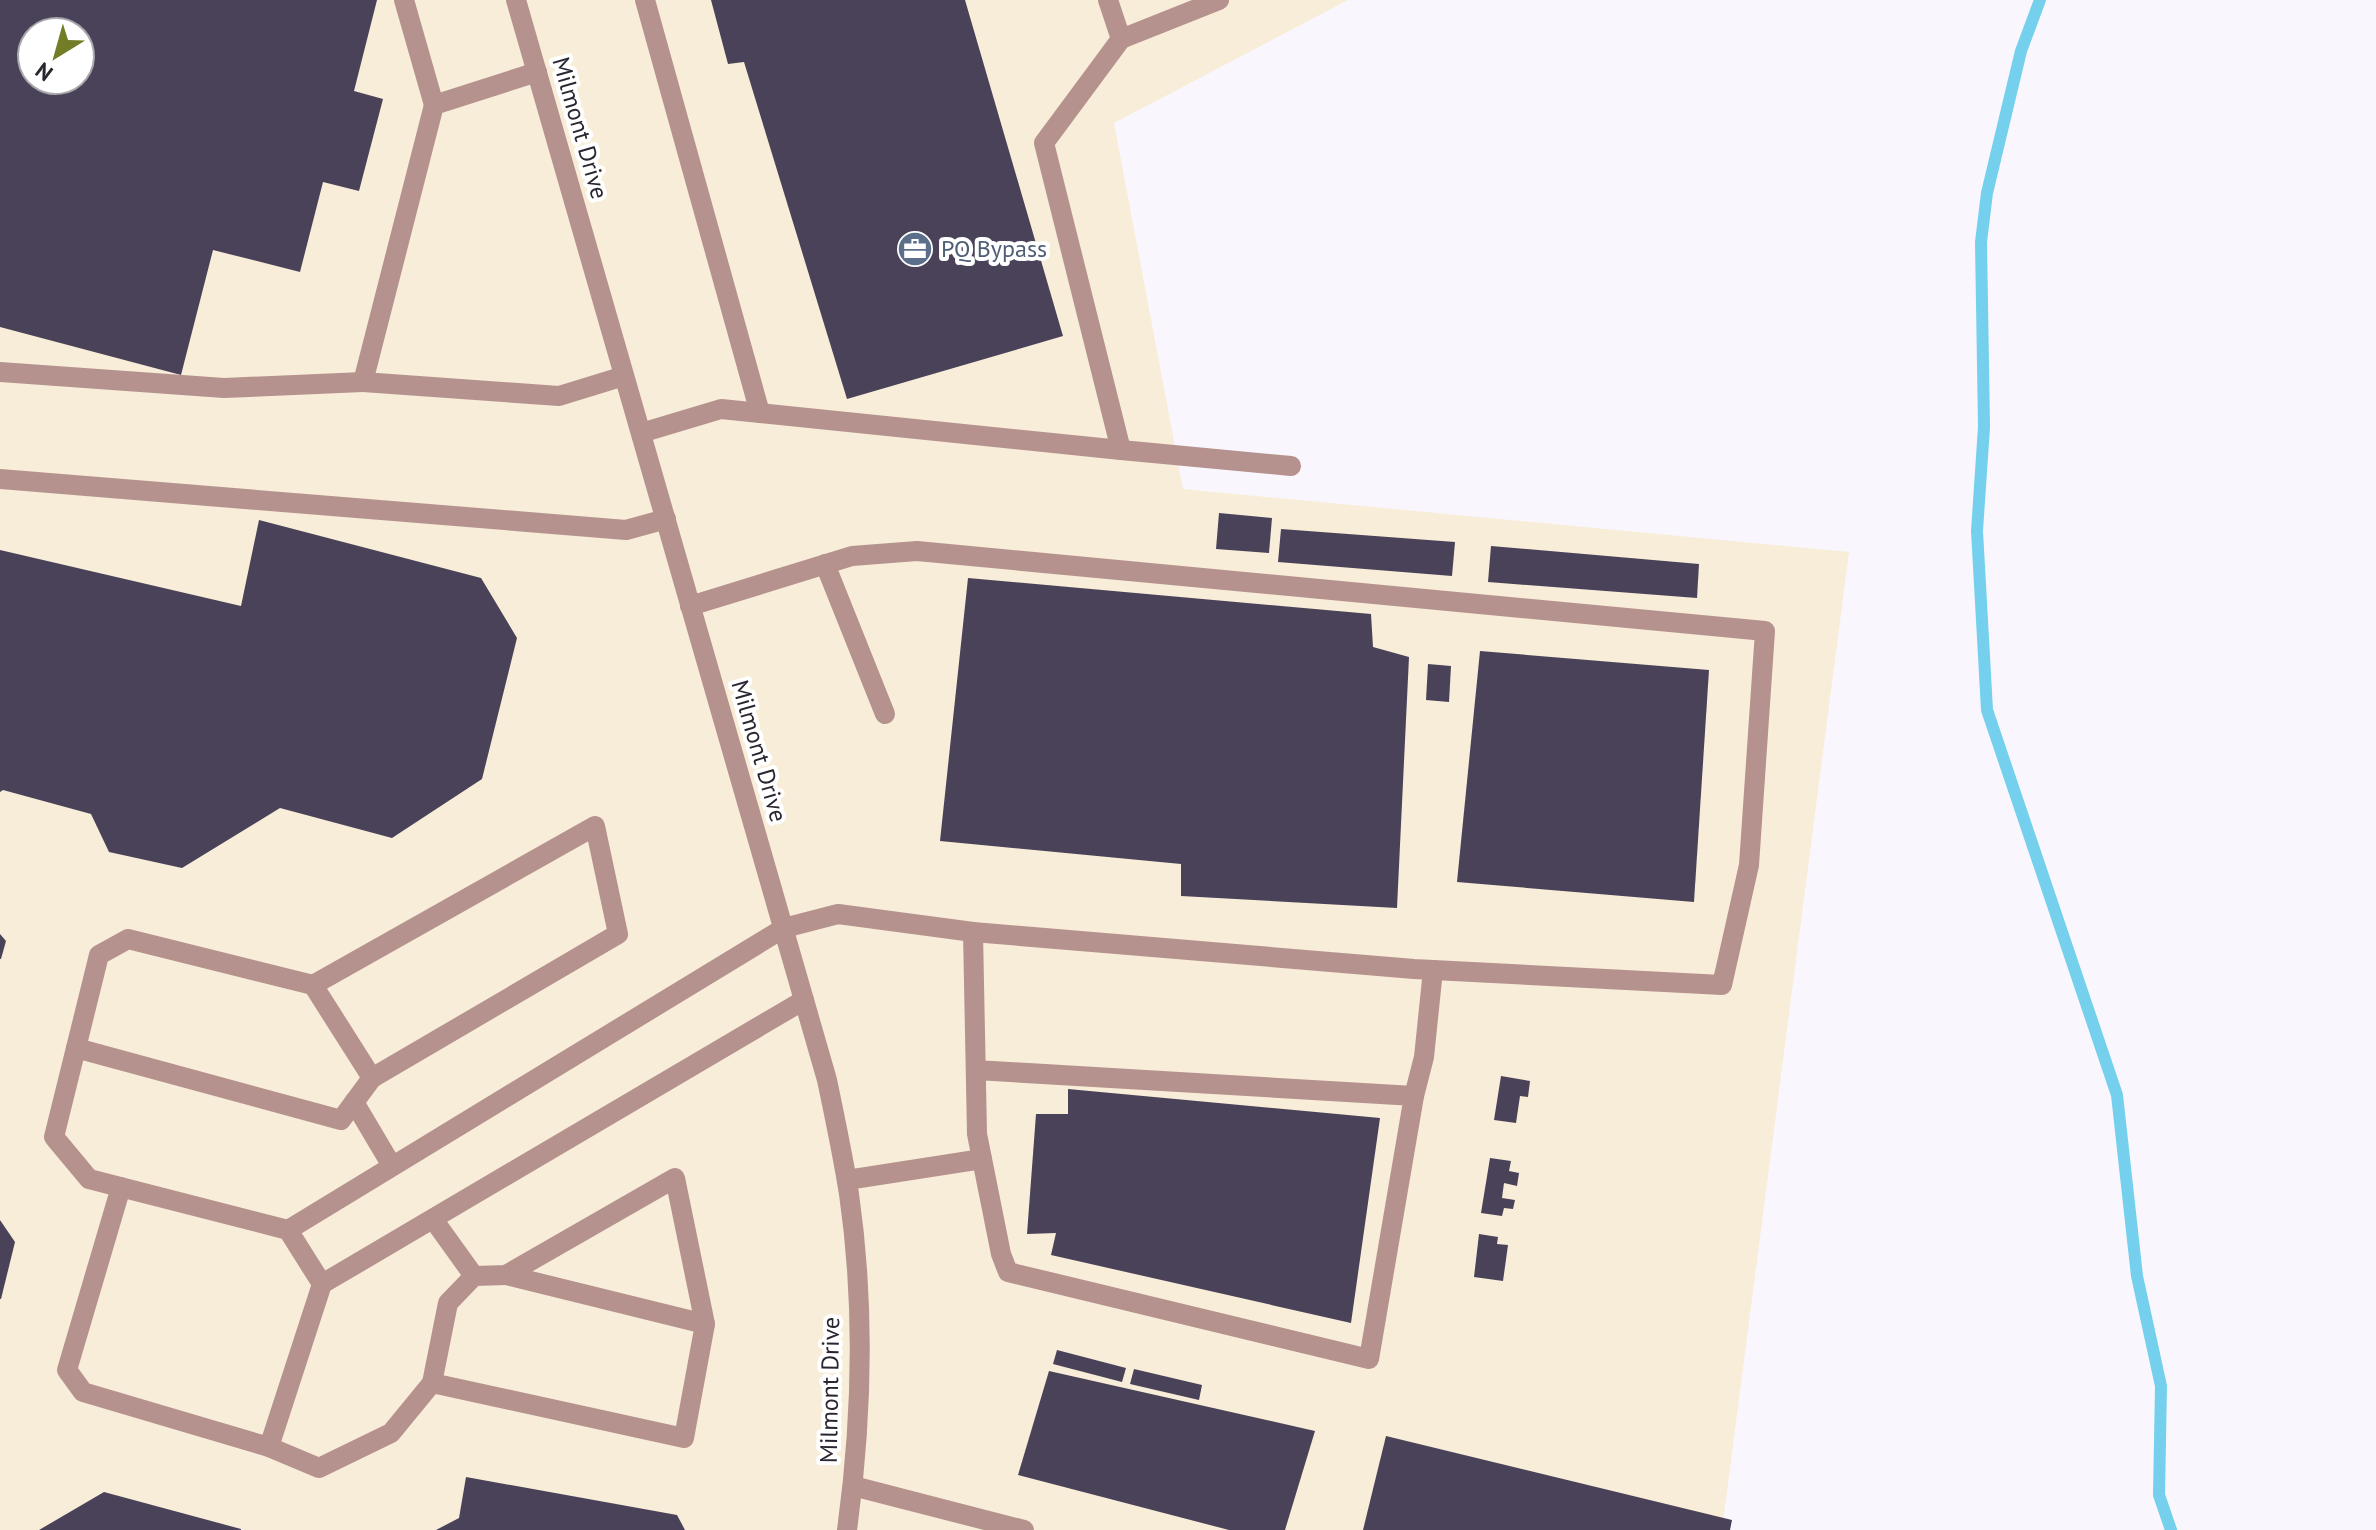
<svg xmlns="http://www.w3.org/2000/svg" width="2376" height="1530" viewBox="0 0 2376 1530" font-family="'PT Sans',sans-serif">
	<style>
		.industrial { fill: #f8edd8; fill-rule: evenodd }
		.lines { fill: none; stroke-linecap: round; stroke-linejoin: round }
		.stream { stroke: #74d0ed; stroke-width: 12 }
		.building { fill: #4a4259; fill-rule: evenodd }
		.service { stroke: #b6928f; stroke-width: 20 }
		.tertiary { stroke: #b6928f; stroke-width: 20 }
		.labels { text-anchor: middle; stroke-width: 8; stroke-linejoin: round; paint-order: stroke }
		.street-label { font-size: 24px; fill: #2a2631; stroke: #fff }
		.service-label { font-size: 24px; fill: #4e5e75; stroke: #fff; text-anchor: start }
	</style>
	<rect width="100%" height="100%" fill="#f9f7fd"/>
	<!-- industrial -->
	<path class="industrial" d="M 0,0 L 1348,0 L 1114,123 L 1183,489 L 1849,552 L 1722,1530 L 0,1530 ZM 32,32 L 80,32 L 80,80 L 32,80 Z"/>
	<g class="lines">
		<!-- stream -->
		<path class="stream" d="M 2040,0 L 2021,51 L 1987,193 L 1981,242 L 1984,427 L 1977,531 L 1987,710 L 2117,1095 L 2137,1276 L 2161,1386 L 2159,1495 L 2171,1530"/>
	</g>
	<!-- building -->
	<g class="building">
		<path d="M 0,0 L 377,0 L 354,91 L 383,99 L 359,191 L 323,182 L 300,272 L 213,250 L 181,375 L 0,327 ZM 32,32 L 80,32 L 80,80 L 32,80 Z"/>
		<path d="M 711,0 L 965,0 L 1063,336 L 847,399 L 744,62 L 728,64 Z"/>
		<path d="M 1219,513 L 1272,518 L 1269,553 L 1216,549 Z"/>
		<path d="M 259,520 L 481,578 L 517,638 L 482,779 L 392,838 L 280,808 L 182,868 L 109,852 L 91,814 L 3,790 L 0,792 L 0,550 L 241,606 Z"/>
		<path d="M 1281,529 L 1455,542 L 1452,576 L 1278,562 Z"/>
		<path d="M 1491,546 L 1699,564 L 1697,598 L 1488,582 Z"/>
		<path d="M 968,578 L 1371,614 L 1373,647 L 1409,657 L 1397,908 L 1181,896 L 1181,864 L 940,841 Z"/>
		<path d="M 1480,651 L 1709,670 L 1694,902 L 1457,882 Z"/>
		<path d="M 1428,664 L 1451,666 L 1449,702 L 1426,700 Z"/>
		<path d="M 0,934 L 6,941 L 1,959 L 0,959 Z"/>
		<path d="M 1501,1076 L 1530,1081 L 1528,1097 L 1520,1096 L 1516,1123 L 1494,1120 Z"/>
		<path d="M 1068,1089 L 1380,1118 L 1351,1323 L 1051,1255 L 1056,1233 L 1027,1234 L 1036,1114 L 1068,1114 Z"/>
		<path d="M 1490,1158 L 1511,1161 L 1509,1171 L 1519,1173 L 1517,1186 L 1504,1183 L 1502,1198 L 1515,1200 L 1513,1209 L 1504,1208 L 1502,1216 L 1481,1213 Z"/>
		<path d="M 0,1220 L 15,1242 L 1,1299 L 0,1299 Z"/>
		<path d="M 1479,1234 L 1498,1237 L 1497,1244 L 1508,1245 L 1503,1281 L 1474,1277 Z"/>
		<path d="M 1057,1350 L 1126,1368 L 1122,1382 L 1053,1364 Z"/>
		<path d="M 1134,1369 L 1202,1385 L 1199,1400 L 1130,1384 Z"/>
		<path d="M 1049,1371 L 1315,1431 L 1285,1530 L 1229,1530 L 1018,1475 Z"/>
		<path d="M 1386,1436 L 1732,1520 L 1730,1530 L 1363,1530 Z"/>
		<path d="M 466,1477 L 677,1515 L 685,1530 L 436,1530 L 459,1518 Z"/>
		<path d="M 104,1492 L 241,1529 L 241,1530 L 39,1530 Z"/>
	</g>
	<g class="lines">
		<!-- service -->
		<g class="service">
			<path d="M 404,0 L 434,105"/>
			<path d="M 645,0 L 760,413"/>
			<path d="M 1121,39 L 1219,0"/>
			<path d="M 537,72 L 434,105 L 363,382 L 559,396 L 624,376"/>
			<path d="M 0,372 L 224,388 L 363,382"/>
			<path d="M 641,433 L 721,409 L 1121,450 L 1044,143 L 1121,39 L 1108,0"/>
			<path d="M 1121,450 L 1291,466"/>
			<path d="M 0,479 L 626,530 L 666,519"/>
			<path d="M 825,564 L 885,714"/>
			<path d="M 690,606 L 852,556 L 917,551 L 1765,631 L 1749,865 L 1722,985 L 1414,969 L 973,932 L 977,1134 L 1001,1254 L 1008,1272 L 1369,1359 L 1414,1096 L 976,1070"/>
			<path d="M 313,985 L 372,1078 L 618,934 L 595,826 L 313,985 L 128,939 L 99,955 L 54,1137 L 89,1179 L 288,1230 L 322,1284"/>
			<path d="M 76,1048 L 341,1120 L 372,1078"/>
			<path d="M 1414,1096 L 1424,1057 L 1433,970"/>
			<path d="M 354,1102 L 392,1166"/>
			<path d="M 847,1180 L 982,1159"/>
			<path d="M 121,1187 L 67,1370 L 83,1392 L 269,1447 L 322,1284 L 804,1000"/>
			<path d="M 433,1219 L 474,1276 L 448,1303 L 432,1383 L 684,1438 L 705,1324 L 675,1178 L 506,1275 L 474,1276"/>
			<path d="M 288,1230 L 784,928 L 838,914 L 973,932"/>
			<path d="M 506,1275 L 705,1324"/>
			<path d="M 269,1447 L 319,1468 L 391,1433 L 432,1383"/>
			<path d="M 853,1486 L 1024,1530"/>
		</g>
		<!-- tertiary -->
		<path class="tertiary" d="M 516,0 L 827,1080 C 835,1118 843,1156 849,1194 C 865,1305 862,1420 847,1530"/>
	</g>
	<!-- icons -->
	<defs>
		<g id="office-disc" transform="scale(1.8)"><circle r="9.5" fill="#5c6f8a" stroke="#fff"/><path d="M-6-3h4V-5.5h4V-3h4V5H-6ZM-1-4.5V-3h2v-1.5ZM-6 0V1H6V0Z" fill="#fff"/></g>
	</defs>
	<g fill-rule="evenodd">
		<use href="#office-disc" x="915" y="249"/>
	</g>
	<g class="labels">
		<!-- street labels -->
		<g class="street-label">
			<text transform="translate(580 128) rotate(74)" y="8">Milmont Drive</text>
			<text transform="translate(759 751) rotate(74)" y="8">Milmont Drive</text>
			<text transform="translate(830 1390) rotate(-89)" y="8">Milmont Drive</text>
		</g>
		<!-- service labels -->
		<g class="service-label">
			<text x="941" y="257">PQ Bypass</text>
		</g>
	</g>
	<!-- north arrow -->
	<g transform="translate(56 56) rotate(217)"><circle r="38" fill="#ffffff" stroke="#aaa8ad" stroke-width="2"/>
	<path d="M0-6L14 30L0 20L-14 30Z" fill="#737c27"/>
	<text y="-12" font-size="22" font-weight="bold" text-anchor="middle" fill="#2a2631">N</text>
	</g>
</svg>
